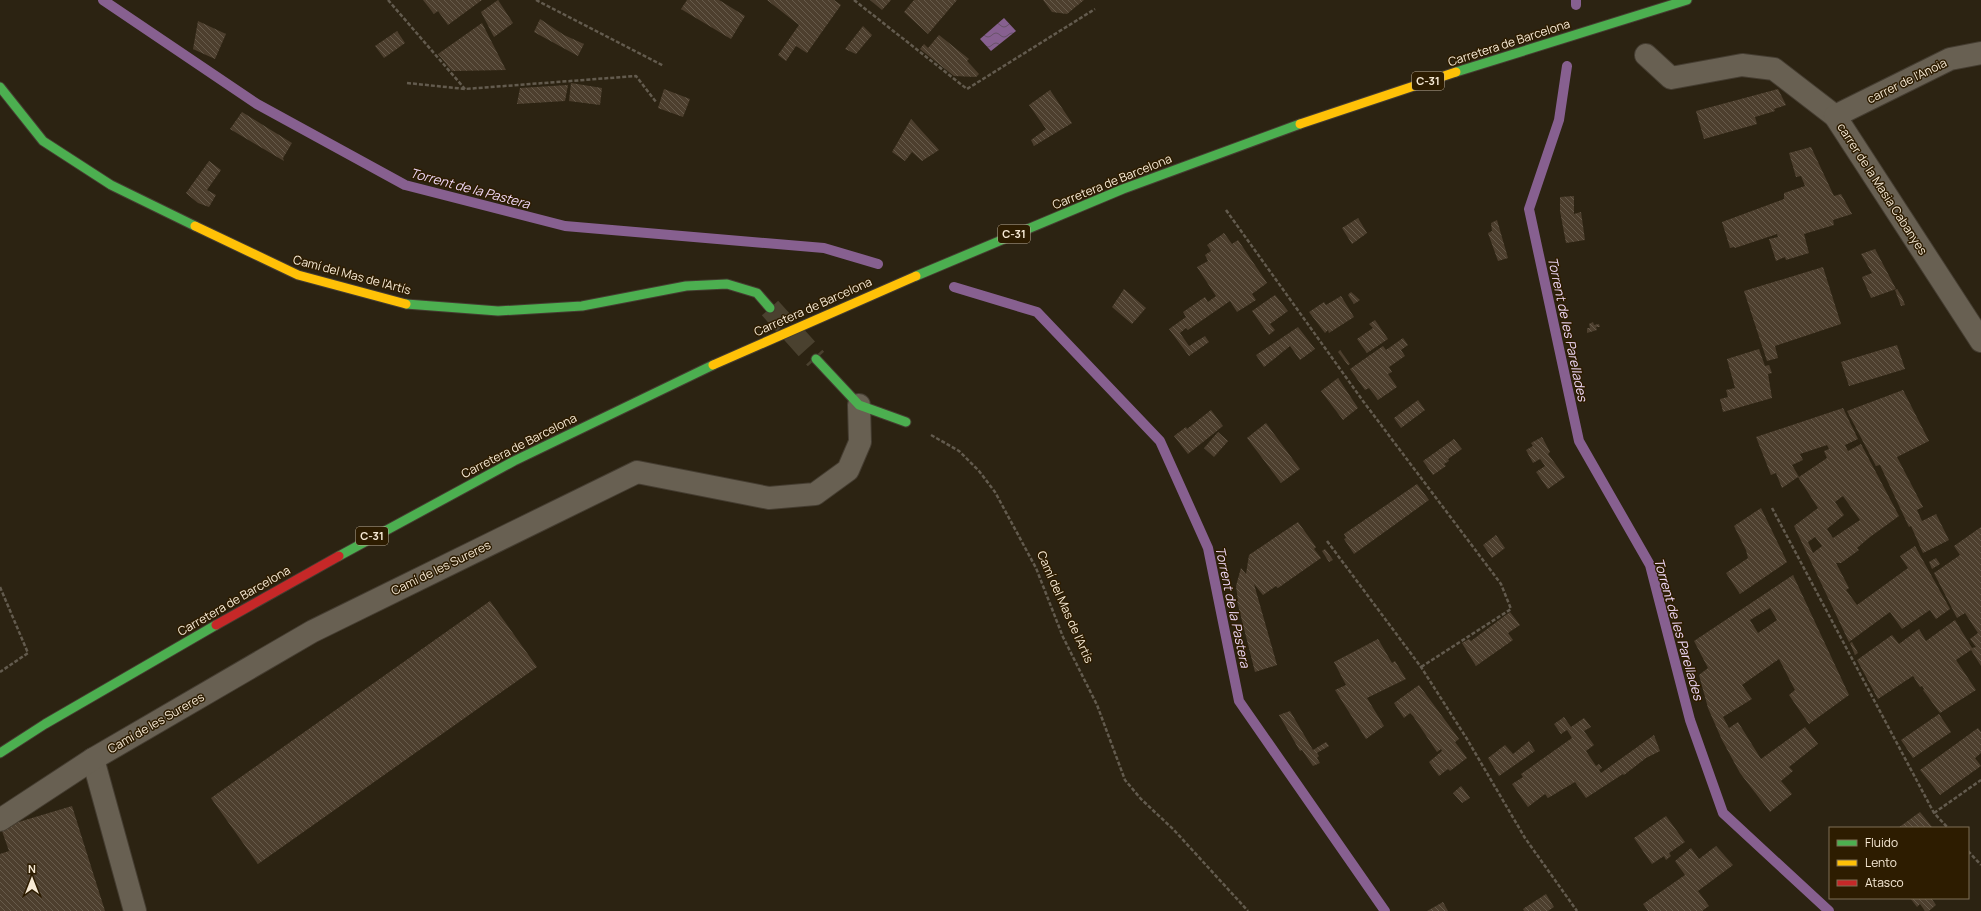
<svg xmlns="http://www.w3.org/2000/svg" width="1981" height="911" viewBox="0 0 1981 911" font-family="Manrope,sans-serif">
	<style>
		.water { fill: url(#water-waves) }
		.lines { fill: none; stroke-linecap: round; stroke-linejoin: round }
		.stream { stroke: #876090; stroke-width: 10 }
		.building { fill: url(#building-back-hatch); fill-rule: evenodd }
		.secondary-tunnel { stroke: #4a412f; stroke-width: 22; stroke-dasharray: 22 11; stroke-linecap: butt }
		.street-casing { stroke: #453d31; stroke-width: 24 }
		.fast-casing { stroke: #453d31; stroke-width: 11 }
		.slow-casing { stroke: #453d31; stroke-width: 11 }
		.jam-casing { stroke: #453d31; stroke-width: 11 }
		.path { stroke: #635b4e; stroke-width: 2.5; stroke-dasharray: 4 2; stroke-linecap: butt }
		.street { stroke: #686052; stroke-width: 22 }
		.fast { stroke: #4caf50; stroke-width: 9 }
		.slow { stroke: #ffc107; stroke-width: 9 }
		.jam { stroke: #c62828; stroke-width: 9 }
		.labels { text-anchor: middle; stroke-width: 3; stroke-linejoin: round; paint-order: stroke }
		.shield { fill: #2d1c00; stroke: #baac95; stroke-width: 1 }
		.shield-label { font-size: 11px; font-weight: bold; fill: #f7ead5 }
		.street-label { font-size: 12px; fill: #f7ead5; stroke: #2d1c00 }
		.water-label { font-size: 13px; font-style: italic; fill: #f0d8f7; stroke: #2d1c00 }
	</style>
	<defs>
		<pattern id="water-waves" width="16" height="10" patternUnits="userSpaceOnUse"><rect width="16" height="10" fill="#876090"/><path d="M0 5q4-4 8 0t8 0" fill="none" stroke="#685368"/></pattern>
		<pattern id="building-back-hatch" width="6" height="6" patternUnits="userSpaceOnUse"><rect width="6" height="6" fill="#4d3f2e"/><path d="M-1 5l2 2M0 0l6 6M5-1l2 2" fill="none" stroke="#675b4b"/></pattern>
	</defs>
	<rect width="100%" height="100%" fill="#2c2312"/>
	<!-- water -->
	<path class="water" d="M 1004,18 L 1016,31 L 991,51 L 980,39 Z"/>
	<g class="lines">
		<!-- stream -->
		<g class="stream">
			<path d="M 103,0 L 257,104 L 405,185 L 565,226 L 824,248 L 878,264"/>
			<path d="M 1576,5 L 1576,0"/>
			<path d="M 1567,66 L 1559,120 L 1529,209 L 1579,441 L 1650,565 L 1690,720 L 1723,813 L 1829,911"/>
			<path d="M 954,287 L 1037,312 L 1160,441 L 1208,548 L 1239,701 L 1385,911"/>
		</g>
	</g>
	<!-- building -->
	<g class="building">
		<path d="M 423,0 L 482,0 L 448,25 L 438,11 L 434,14 Z"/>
		<path d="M 498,0 L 513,23 L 494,37 L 481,12 Z"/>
		<path d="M 687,0 L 719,0 L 745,16 L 731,39 L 681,9 Z"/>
		<path d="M 767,0 L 834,0 L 841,5 L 807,53 L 796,46 L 786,61 L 778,55 L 799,25 Z"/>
		<path d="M 870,0 L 891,0 L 882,10 Z"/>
		<path d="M 914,0 L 957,0 L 928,34 L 904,12 Z"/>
		<path d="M 1043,0 L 1084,0 L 1067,14 L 1052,12 Z"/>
		<path d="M 540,19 L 564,35 L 584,44 L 578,56 L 534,32 Z"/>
		<path d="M 198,21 L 226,34 L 215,59 L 193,49 Z"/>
		<path d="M 482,23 L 506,70 L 452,71 L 438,54 Z"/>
		<path d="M 863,26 L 872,35 L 856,54 L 845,49 Z"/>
		<path d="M 397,31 L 405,43 L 384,58 L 375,46 Z"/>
		<path d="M 939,35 L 969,59 L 967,61 L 979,74 L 976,77 L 954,76 L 920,49 L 924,44 L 928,48 Z"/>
		<path d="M 571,83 L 602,88 L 600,105 L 569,101 Z"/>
		<path d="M 568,85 L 565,101 L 517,104 L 520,88 Z"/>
		<path d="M 664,89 L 690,99 L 683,117 L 658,108 Z"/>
		<path d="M 1778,89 L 1786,105 L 1774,109 L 1775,111 L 1755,117 L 1757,124 L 1704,139 L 1696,111 Z"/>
		<path d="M 1050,90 L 1072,123 L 1034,146 L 1031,140 L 1046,129 L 1029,105 Z"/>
		<path d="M 242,112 L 292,143 L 283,158 L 284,161 L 230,129 Z"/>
		<path d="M 911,119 L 939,150 L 922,161 L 912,152 L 905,161 L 892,152 Z"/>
		<path d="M 1811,147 L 1834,196 L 1841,194 L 1852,214 L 1833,220 L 1834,225 L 1804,234 L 1809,253 L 1786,260 L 1785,257 L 1776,261 L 1769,239 L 1778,237 L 1777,234 L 1735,248 L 1734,247 L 1730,248 L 1722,222 L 1784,199 L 1784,193 L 1805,186 L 1801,176 L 1796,177 L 1789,153 Z"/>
		<path d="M 209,161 L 221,170 L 207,190 L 216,195 L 209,207 L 198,203 L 186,193 Z"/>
		<path d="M 1574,196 L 1574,214 L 1581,212 L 1585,240 L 1566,243 L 1560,211 L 1560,197 Z"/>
		<path d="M 1358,218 L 1367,233 L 1352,244 L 1342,228 Z"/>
		<path d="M 1497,220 L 1508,258 L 1498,261 L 1488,233 L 1492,231 L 1491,223 Z"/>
		<path d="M 1224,233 L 1232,244 L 1238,240 L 1267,283 L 1252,294 L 1256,300 L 1237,312 L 1230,301 L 1188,330 L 1186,328 L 1180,333 L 1189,346 L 1205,336 L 1209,342 L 1189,356 L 1169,329 L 1186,317 L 1183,312 L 1205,297 L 1208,302 L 1216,296 L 1197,267 L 1208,261 L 1205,255 L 1211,251 L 1207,245 Z"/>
		<path d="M 1875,249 L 1896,289 L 1871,298 L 1862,277 L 1872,273 L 1861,254 Z"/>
		<path d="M 1823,267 L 1841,324 L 1775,346 L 1778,358 L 1767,361 L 1744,291 Z"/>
		<path d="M 1124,289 L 1146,308 L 1132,324 L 1112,307 Z"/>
		<path d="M 1897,289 L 1902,297 L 1905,305 L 1901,306 L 1895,290 Z"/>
		<path d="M 1351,292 L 1360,300 L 1354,304 L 1348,295 Z"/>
		<path d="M 1275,295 L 1288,311 L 1270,324 L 1275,330 L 1269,335 L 1252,311 Z"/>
		<path d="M 1341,296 L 1354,317 L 1329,333 L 1328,330 L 1325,333 L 1309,312 L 1324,302 L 1326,305 Z"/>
		<path d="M 1375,320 L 1388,339 L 1367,353 L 1357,339 L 1373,328 L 1369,324 Z"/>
		<path d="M 1593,322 L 1594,325 L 1599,324 L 1600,327 L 1596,327 L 1597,330 L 1587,333 L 1587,328 L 1590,328 L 1589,324 Z"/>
		<path d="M 1298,327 L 1315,349 L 1300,360 L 1290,346 L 1264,367 L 1256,355 Z"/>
		<path d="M 1403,338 L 1408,345 L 1401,350 L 1405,356 L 1389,367 L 1392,372 L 1388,374 L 1397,387 L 1378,400 L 1369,388 L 1365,390 L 1350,369 L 1383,346 L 1386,350 Z"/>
		<path d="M 1897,345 L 1905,369 L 1849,386 L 1841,362 Z"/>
		<path d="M 1759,349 L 1765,366 L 1769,365 L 1772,373 L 1768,374 L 1772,398 L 1723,412 L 1720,399 L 1728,397 L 1726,390 L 1735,388 L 1727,359 Z"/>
		<path d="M 1340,350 L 1350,364 L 1348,365 L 1338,352 Z"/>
		<path d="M 1338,378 L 1358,408 L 1343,420 L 1321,391 Z"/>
		<path d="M 1903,390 L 1929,441 L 1897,457 L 1923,507 L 1917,510 L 1922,521 L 1936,514 L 1949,540 L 1923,553 L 1911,526 L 1909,527 L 1880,465 L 1876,466 L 1847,411 Z"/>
		<path d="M 1418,400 L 1425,410 L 1401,428 L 1394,418 Z"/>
		<path d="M 1843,408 L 1858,439 L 1845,445 L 1848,451 L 1861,444 L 1899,516 L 1870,537 L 1857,548 L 1859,550 L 1841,563 L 1836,563 L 1849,588 L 1846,590 L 1857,605 L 1908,568 L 1900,556 L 1915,546 L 1950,609 L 1936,619 L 1930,610 L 1902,629 L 1890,612 L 1849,642 L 1794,526 L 1818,508 L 1798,477 L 1782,488 L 1776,473 L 1771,475 L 1756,437 ZM 1827,445 L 1829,449 L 1824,451 L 1827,458 L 1799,477 L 1792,465 L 1803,460 L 1800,454 ZM 1843,496 L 1860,520 L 1833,538 L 1827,529 L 1844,515 L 1835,502 ZM 1815,537 L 1822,546 L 1813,553 L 1808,542 Z"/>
		<path d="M 1211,410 L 1223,426 L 1188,454 L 1174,436 L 1186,427 L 1187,429 Z"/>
		<path d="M 1266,423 L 1300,469 L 1281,483 L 1247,438 Z"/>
		<path d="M 1218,432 L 1228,441 L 1214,457 L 1204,448 Z"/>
		<path d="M 1542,437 L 1550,452 L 1548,454 L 1565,477 L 1548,489 L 1536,472 L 1545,466 L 1540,459 L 1533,463 L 1526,450 L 1533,446 L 1531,443 Z"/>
		<path d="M 1454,439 L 1462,449 L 1448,459 L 1449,461 L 1444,464 L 1446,466 L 1433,475 L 1423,461 Z"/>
		<path d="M 1417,484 L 1429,500 L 1354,554 L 1344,539 L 1346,538 L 1344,534 Z"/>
		<path d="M 1761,508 L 1787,562 L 1740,594 L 1726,573 L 1748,558 L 1746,550 L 1734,526 Z"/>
		<path d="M 1298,522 L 1316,547 L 1314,549 L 1321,558 L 1278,588 L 1276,586 L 1263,595 L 1254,584 L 1277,665 L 1255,672 L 1237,601 L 1238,601 L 1236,586 L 1241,568 L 1246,574 L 1249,555 Z"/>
		<path d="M 1981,527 L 1981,666 L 1971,650 L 1956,660 L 1976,690 L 1940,713 L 1923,690 L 1924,689 L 1922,686 L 1920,687 L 1913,676 L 1878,699 L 1857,660 L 1892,635 L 1899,644 L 1919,629 L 1926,641 L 1955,620 L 1972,648 L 1976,647 L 1970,639 L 1978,633 L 1965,613 L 1957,618 L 1934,573 L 1960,555 L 1954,546 Z"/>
		<path d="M 1496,535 L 1505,548 L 1492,558 L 1483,545 Z"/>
		<path d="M 1325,549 L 1333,560 L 1329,562 L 1322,551 Z"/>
		<path d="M 1936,558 L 1940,564 L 1932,569 L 1929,562 Z"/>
		<path d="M 1793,575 L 1849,695 L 1809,724 L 1789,695 L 1795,690 L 1779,659 L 1742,685 L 1752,699 L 1723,717 L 1729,728 L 1738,722 L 1761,759 L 1805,727 L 1818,744 L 1789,767 L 1793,771 L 1781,781 L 1792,794 L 1770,812 L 1740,773 L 1722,740 L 1708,708 L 1699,675 L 1708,668 L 1694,641 ZM 1770,608 L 1777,620 L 1758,633 L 1750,620 Z"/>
		<path d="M 490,601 L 537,667 L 258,864 L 211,798 Z"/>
		<path d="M 1510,612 L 1520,625 L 1508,633 L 1513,640 L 1476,666 L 1462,643 L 1469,639 L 1471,641 Z"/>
		<path d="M 1378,639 L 1392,663 L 1395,661 L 1406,679 L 1367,698 L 1384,726 L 1366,739 L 1335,690 L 1346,685 L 1334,662 Z"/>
		<path d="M 1852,642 L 1858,653 L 1855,655 L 1850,643 Z"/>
		<path d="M 1419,685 L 1459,739 L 1455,742 L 1467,758 L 1450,771 L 1448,769 L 1439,776 L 1429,762 L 1442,751 L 1441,749 L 1437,752 L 1413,716 L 1410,713 L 1404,718 L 1394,703 Z"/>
		<path d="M 1290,711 L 1313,750 L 1326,742 L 1329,746 L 1317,753 L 1319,756 L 1317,758 L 1320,763 L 1313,766 L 1302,750 L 1300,751 L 1279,715 Z"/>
		<path d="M 1939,714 L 1951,732 L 1913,758 L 1901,740 Z"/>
		<path d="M 1564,717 L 1571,727 L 1584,718 L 1591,727 L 1584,731 L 1594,745 L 1586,751 L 1596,766 L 1599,764 L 1602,768 L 1599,770 L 1601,773 L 1654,735 L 1660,751 L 1646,758 L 1624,775 L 1623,774 L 1586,798 L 1575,782 L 1548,798 L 1545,794 L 1528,807 L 1512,784 L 1523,777 L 1521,774 L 1572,738 L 1567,730 L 1561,734 L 1554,724 Z"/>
		<path d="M 1978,728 L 1981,732 L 1981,753 L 1975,758 L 1981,766 L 1940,795 L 1920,770 Z"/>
		<path d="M 1529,741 L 1535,751 L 1499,776 L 1488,758 L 1505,745 L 1513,754 Z"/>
		<path d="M 1461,786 L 1470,798 L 1462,803 L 1453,793 Z"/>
		<path d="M 72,806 L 105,911 L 0,911 L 0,854 L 9,851 L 2,831 L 12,824 Z"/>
		<path d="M 1920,812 L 1933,828 L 1898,828 Z"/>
		<path d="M 1666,816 L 1685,842 L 1669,853 L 1671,856 L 1666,860 L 1664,856 L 1652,864 L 1634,838 Z"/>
		<path d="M 1716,846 L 1733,865 L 1698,891 L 1709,906 L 1702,911 L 1648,911 L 1643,904 L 1685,875 L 1675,861 L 1691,848 L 1699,859 Z"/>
		<path d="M 1546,894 L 1554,907 L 1548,911 L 1524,911 L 1523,909 Z"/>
		<path d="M 1910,898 L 1931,898 L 1936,905 L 1929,911 L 1925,911 L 1920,904 L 1917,907 Z"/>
		<path d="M 1443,902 L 1448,911 L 1427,911 Z"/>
	</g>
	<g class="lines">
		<!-- secondary-tunnel -->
		<path class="secondary-tunnel" d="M 770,308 L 816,359"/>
		<!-- street casing -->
		<g class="street-casing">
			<g id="street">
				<path d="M 1646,55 L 1671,78 L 1742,65 L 1774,69 L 1835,116 L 1981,341"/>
				<path d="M 1835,116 L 1950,59 L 1981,53"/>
				<path d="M 93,759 L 135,911"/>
				<path d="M 0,820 L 93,759 L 313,631 L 637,472 L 769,498 L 815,494 L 848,470 L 860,442 L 859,405"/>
			</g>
		</g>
		<!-- fast casing -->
		<g class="fast-casing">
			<g id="fast">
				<path d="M 1456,72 L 1687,0"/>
				<path d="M 0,87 L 43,141 L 111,185 L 195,226"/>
				<path d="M 916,276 L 1123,189 L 1300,124"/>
				<path d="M 406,304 L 498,311 L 582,306 L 686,286 L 727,284 L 757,293 L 770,308"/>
				<path d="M 816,359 L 859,405 L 906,422"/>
				<path d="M 339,556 L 514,461 L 713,365"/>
				<path d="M 0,753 L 45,724 L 216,625"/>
			</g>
		</g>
		<!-- slow casing -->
		<g class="slow-casing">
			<g id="slow">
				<path d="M 1300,124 L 1456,72"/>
				<path d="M 195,226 L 298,275 L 406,304"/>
				<path d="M 713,365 L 916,276"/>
			</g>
		</g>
		<!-- jam casing -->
		<g class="jam-casing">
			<path id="jam" d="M 216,625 L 339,556"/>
		</g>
		<!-- path -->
		<g class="path">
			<path d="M 388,0 L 465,89"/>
			<path d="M 536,0 L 664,66"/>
			<path d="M 854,0 L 967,89 L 1095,9"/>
			<path d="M 407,83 L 465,89 L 636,76 L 656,102"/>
			<path d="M 1226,210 L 1363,401 L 1501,584 L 1511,609 L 1421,667"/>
			<path d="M 931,435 L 959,451 L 979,471 L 995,492 L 1036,568 L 1063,637 L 1097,705 L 1125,780 L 1141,799 L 1174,830 L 1248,911"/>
			<path d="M 1772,508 L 1934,813 L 1948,828"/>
			<path d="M 1327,541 L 1421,667 L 1467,739 L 1525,838 L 1577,911"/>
			<path d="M 0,587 L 28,653 L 0,672"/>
			<path d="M 1934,813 L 1981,780"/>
			<path d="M 1968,851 L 1981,865"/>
		</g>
		<!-- street -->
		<use href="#street" class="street"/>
		<!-- fast -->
		<use href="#fast" class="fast"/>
		<!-- slow -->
		<use href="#slow" class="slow"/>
		<!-- jam -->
		<use href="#jam" class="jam"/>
	</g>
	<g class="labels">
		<!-- shield labels -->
		<g class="shield">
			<rect x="1412" y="72" width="32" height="18" rx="3"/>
			<rect x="998" y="225" width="32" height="18" rx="3"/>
			<rect x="356" y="527" width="32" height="18" rx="3"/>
		</g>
		<g class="shield-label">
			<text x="1428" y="85">C-31</text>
			<text x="1014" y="238">C-31</text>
			<text x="372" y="540">C-31</text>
		</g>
		<!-- street labels -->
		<g class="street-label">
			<text transform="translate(1509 43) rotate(-18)" y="4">Carretera de Barcelona</text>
			<text transform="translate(1907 81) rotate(-26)" y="4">carrer de l'Anoia</text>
			<text transform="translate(1112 182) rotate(-22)" y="4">Carretera de Barcelona</text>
			<text transform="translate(1882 189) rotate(57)" y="4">carrer de la Masia Cabanyes</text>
			<text transform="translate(352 275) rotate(15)" y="4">Camí del Mas de l'Artís</text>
			<text transform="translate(813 307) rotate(-24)" y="4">Carretera de Barcelona</text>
			<text transform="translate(519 446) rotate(-27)" y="4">Carretera de Barcelona</text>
			<text transform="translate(441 568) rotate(-26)" y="4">Camí de les Sureres</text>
			<text transform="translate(234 601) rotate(-30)" y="4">Carretera de Barcelona</text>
			<text transform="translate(1065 607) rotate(66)" y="4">Camí del Mas de l'Artís</text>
			<text transform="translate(156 723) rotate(-30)" y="4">Camí de les Sureres</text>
		</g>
		<!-- water labels -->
		<g class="water-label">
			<text transform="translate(470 188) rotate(15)" y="5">Torrent de la Pastera</text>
			<text transform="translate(1568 329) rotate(78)" y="5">Torrent de les Parellades</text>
			<text transform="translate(1233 607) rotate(78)" y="5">Torrent de la Pastera</text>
			<text transform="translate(1679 629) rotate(74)" y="5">Torrent de les Parellades</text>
		</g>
	</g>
	<!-- legend -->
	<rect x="1829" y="827" width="140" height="72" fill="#2d1c00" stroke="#7e6e55"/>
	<rect x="1837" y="840" width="20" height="6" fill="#4caf50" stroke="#7e6e55"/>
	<text x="1865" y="847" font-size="12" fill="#f7ead5">Fluido</text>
	<rect x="1837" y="860" width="20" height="6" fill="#ffc107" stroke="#7e6e55"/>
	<text x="1865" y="867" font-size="12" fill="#f7ead5">Lento</text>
	<rect x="1837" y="880" width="20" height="6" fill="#c62828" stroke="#7e6e55"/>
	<text x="1865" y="887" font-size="12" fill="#f7ead5">Atasco</text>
	<!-- north arrow -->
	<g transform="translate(32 879)" stroke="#2d1c00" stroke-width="3" paint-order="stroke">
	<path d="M0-3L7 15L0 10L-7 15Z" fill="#f7ead5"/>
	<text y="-6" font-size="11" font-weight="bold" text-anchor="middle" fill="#f7ead5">N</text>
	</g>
</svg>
